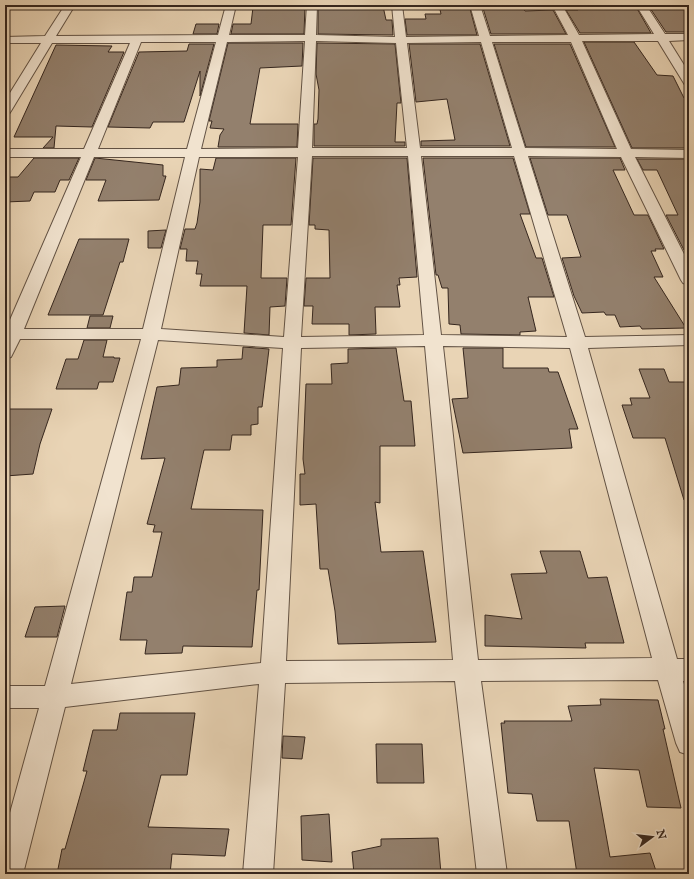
<svg xmlns="http://www.w3.org/2000/svg" width="694" height="879" viewBox="0 0 694 879" font-family="'IM FELL English',serif">
	<style>
		.building { fill: #93806d; stroke: #35261e }
		.lines { fill: none; stroke-linecap: round; stroke-linejoin: round }
		.street-casing { stroke: #625244; stroke-width: 2 }
		.street { fill: #f1e3cf; fill-rule: evenodd }
	</style>
	<rect width="100%" height="100%" fill="#e9d4b5"/>
	<filter id="stains"><feTurbulence type="fractalNoise" baseFrequency=".005" numOctaves="4"/><feColorMatrix values="0 0 0 0 .2 0 0 0 0 .09 0 0 0 0 .02 0 0 0 .5 -.17"/></filter>
	<radialGradient id="worn" r=".72"><stop offset=".6" stop-color="#630" stop-opacity="0"/><stop offset="1" stop-color="#630" stop-opacity=".3"/></radialGradient>
	<!-- building -->
	<g class="building">
		<path d="M 439,5 L 469,5 L 477,35 L 407,35 L 405,19 L 426,19 L 425,14 L 441,14 Z"/>
		<path d="M 482,5 L 511,5 L 514,8 L 523,8 L 525,11 L 553,10 L 566,34 L 491,34 Z"/>
		<path d="M 575,5 L 635,5 L 651,33 L 580,33 L 566,10 L 578,10 Z"/>
		<path d="M 648,5 L 689,5 L 689,32 L 666,32 Z"/>
		<path d="M 299,6 L 305,6 L 304,34 L 231,34 L 233,24 L 251,24 L 253,7 Z"/>
		<path d="M 318,6 L 383,6 L 386,20 L 392,20 L 393,35 L 318,34 Z"/>
		<path d="M 196,24 L 219,24 L 217,34 L 193,34 Z"/>
		<path d="M 584,42 L 634,42 L 657,75 L 673,76 L 684,98 L 689,98 L 689,148 L 632,148 Z"/>
		<path d="M 228,43 L 303,43 L 302,66 L 260,68 L 250,124 L 298,124 L 297,147 L 218,147 L 220,135 L 224,129 L 210,128 L 212,121 L 209,121 Z"/>
		<path d="M 317,43 L 395,44 L 401,103 L 397,103 L 395,142 L 405,142 L 405,146 L 314,146 L 314,124 L 317,124 L 318,119 L 319,90 L 316,74 Z"/>
		<path d="M 189,44 L 214,44 L 200,96 L 200,71 L 184,122 L 153,122 L 150,128 L 108,127 L 139,52 L 187,51 Z"/>
		<path d="M 409,44 L 480,44 L 510,146 L 421,146 L 421,141 L 455,140 L 447,99 L 416,102 Z"/>
		<path d="M 494,44 L 570,44 L 615,147 L 526,147 Z"/>
		<path d="M 56,45 L 112,46 L 108,52 L 124,52 L 92,127 L 56,126 L 54,148 L 43,148 L 53,137 L 14,137 Z"/>
		<path d="M 34,158 L 79,158 L 69,180 L 60,180 L 55,192 L 34,192 L 30,201 L 5,202 L 5,177 L 18,177 Z"/>
		<path d="M 95,158 L 163,165 L 163,176 L 166,176 L 159,200 L 98,201 L 106,180 L 86,180 Z"/>
		<path d="M 216,158 L 296,158 L 291,225 L 263,225 L 261,278 L 287,278 L 285,306 L 270,307 L 269,335 L 244,333 L 247,286 L 200,286 L 202,274 L 196,274 L 198,261 L 186,261 L 187,249 L 180,249 L 185,229 L 195,229 L 197,223 L 200,202 L 200,169 L 213,170 Z"/>
		<path d="M 313,158 L 407,158 L 417,277 L 399,278 L 400,285 L 397,285 L 400,307 L 375,307 L 376,334 L 349,335 L 349,324 L 312,324 L 313,306 L 304,306 L 306,278 L 330,278 L 329,230 L 315,229 L 315,225 L 309,225 Z"/>
		<path d="M 423,158 L 513,158 L 530,214 L 520,214 L 536,258 L 542,258 L 554,297 L 528,297 L 536,331 L 520,332 L 520,335 L 461,334 L 460,325 L 449,324 L 448,288 L 442,288 L 438,275 L 436,275 Z"/>
		<path d="M 530,158 L 620,158 L 625,170 L 613,170 L 634,215 L 648,215 L 664,249 L 655,249 L 656,251 L 651,251 L 663,277 L 654,277 L 686,328 L 642,329 L 640,326 L 620,327 L 615,315 L 606,315 L 604,312 L 582,313 L 574,296 L 562,258 L 581,257 L 567,215 L 548,215 Z"/>
		<path d="M 637,159 L 689,159 L 689,251 L 684,250 L 666,215 L 678,215 L 657,170 L 643,170 Z"/>
		<path d="M 166,230 L 161,248 L 148,248 L 148,231 Z"/>
		<path d="M 79,239 L 129,239 L 123,262 L 120,262 L 103,315 L 48,315 Z"/>
		<path d="M 90,316 L 113,316 L 110,328 L 87,328 Z"/>
		<path d="M 84,340 L 107,340 L 103,357 L 114,357 L 114,358 L 120,358 L 113,382 L 99,382 L 97,389 L 56,389 L 66,359 L 78,359 Z"/>
		<path d="M 243,347 L 269,349 L 262,407 L 258,407 L 258,424 L 251,425 L 251,435 L 232,435 L 230,450 L 204,450 L 191,509 L 263,510 L 259,590 L 257,590 L 252,647 L 183,646 L 182,653 L 145,654 L 147,640 L 120,640 L 127,592 L 132,592 L 134,577 L 152,577 L 162,532 L 153,532 L 155,525 L 147,524 L 165,458 L 141,459 L 157,387 L 179,385 L 181,368 L 217,367 L 217,360 L 242,359 Z"/>
		<path d="M 396,348 L 404,401 L 411,401 L 415,446 L 380,446 L 380,503 L 375,502 L 381,552 L 423,551 L 436,642 L 338,644 L 335,611 L 328,569 L 320,569 L 316,504 L 300,505 L 300,474 L 305,474 L 303,459 L 306,384 L 332,384 L 331,364 L 348,363 L 348,349 Z"/>
		<path d="M 463,348 L 503,348 L 503,368 L 548,368 L 549,372 L 558,372 L 578,429 L 569,429 L 572,448 L 463,453 L 452,399 L 468,398 Z"/>
		<path d="M 639,369 L 664,369 L 669,382 L 689,382 L 689,500 L 684,500 L 665,438 L 633,438 L 622,405 L 632,405 L 630,398 L 650,398 Z"/>
		<path d="M 5,409 L 52,409 L 40,444 L 33,474 L 5,476 Z"/>
		<path d="M 540,551 L 580,551 L 588,578 L 607,577 L 624,643 L 585,643 L 586,648 L 485,646 L 485,615 L 522,619 L 511,574 L 547,573 Z"/>
		<path d="M 65,606 L 57,637 L 25,637 L 35,607 Z"/>
		<path d="M 600,699 L 658,700 L 665,729 L 663,729 L 681,808 L 647,807 L 639,770 L 594,768 L 610,857 L 650,853 L 657,874 L 577,874 L 569,821 L 537,821 L 532,794 L 508,793 L 501,723 L 505,723 L 504,721 L 572,721 L 568,706 L 601,705 Z"/>
		<path d="M 120,713 L 195,713 L 187,775 L 161,775 L 148,827 L 229,829 L 225,856 L 172,854 L 170,874 L 57,874 L 62,849 L 65,849 L 87,771 L 83,771 L 93,730 L 117,730 Z"/>
		<path d="M 283,736 L 305,737 L 302,759 L 282,758 Z"/>
		<path d="M 376,744 L 422,744 L 424,783 L 377,783 Z"/>
		<path d="M 329,814 L 332,862 L 302,860 L 301,816 Z"/>
		<path d="M 438,838 L 441,874 L 354,874 L 352,852 L 381,846 L 381,839 Z"/>
	</g>
	<g class="lines">
		<!-- street casing -->
		<g class="street-casing">
			<path id="street" d="M 65,5 L 75,5 L 56,36 L 218,35 L 226,5 L 236,5 L 229,35 L 305,35 L 307,5 L 317,5 L 316,35 L 395,37 L 392,5 L 402,5 L 406,37 L 479,36 L 470,5 L 480,5 L 490,36 L 568,35 L 552,5 L 562,5 L 579,35 L 654,34 L 636,5 L 646,5 L 665,34 L 689,34 L 689,40 L 669,41 L 689,73 L 689,86 L 685,85 L 658,41 L 582,41 L 631,149 L 689,150 L 689,158 L 635,157 L 689,264 L 689,285 L 683,283 L 681,280 L 621,157 L 528,156 L 585,337 L 689,335 L 689,345 L 588,348 L 677,659 L 689,659 L 689,681 L 683,681 L 689,700 L 689,755 L 680,752 L 676,743 L 658,680 L 481,681 L 507,874 L 477,874 L 455,681 L 285,683 L 273,874 L 243,874 L 259,684 L 65,707 L 23,874 L 5,874 L 5,831 L 39,708 L 5,708 L 5,686 L 45,686 L 141,339 L 20,339 L 11,357 L 5,359 L 5,329 L 6,329 L 81,157 L 5,157 L 5,149 L 84,149 L 130,43 L 52,43 L 11,111 L 9,114 L 5,115 L 5,101 L 41,43 L 5,43 L 5,37 L 45,36 ZM 305,41 L 298,148 L 201,149 L 227,42 ZM 316,41 L 396,43 L 407,148 L 312,148 ZM 141,42 L 216,42 L 187,149 L 98,149 ZM 481,42 L 512,148 L 420,148 L 407,43 ZM 492,42 L 571,42 L 617,149 L 525,148 ZM 312,156 L 408,156 L 424,335 L 301,337 ZM 421,156 L 514,156 L 567,337 L 441,335 ZM 94,157 L 185,157 L 143,329 L 24,329 ZM 199,157 L 298,157 L 284,337 L 161,329 ZM 158,340 L 283,348 L 261,663 L 71,684 ZM 425,346 L 453,660 L 286,661 L 301,348 ZM 443,346 L 570,348 L 652,658 L 478,660 Z"/>
		</g>
		<!-- street -->
		<use href="#street" class="street"/>
	</g>
	<!-- margin -->
	<rect width="694" height="879" fill="none" stroke="#e9d4b5" stroke-width="20"/>
	<rect x="6" y="6" width="682" height="867" fill="none" stroke="#35261e" stroke-width="2"/>
	<rect x="10" y="10" width="674" height="859" fill="none" stroke="#35261e"/>
	<!-- north arrow -->
	<g transform="translate(652 837) rotate(75)" stroke="#f1e3cf" stroke-width="3" paint-order="stroke">
	<path d="M0-3L7 15L0 10L-7 15Z" fill="#35261e"/>
	<text y="-6" font-size="11" font-weight="bold" text-anchor="middle" fill="#35261e">N</text>
	</g>
	<rect width="100%" height="100%" filter="url(#stains)"/>
	<rect width="100%" height="100%" fill="url(#worn)"/>
</svg>
